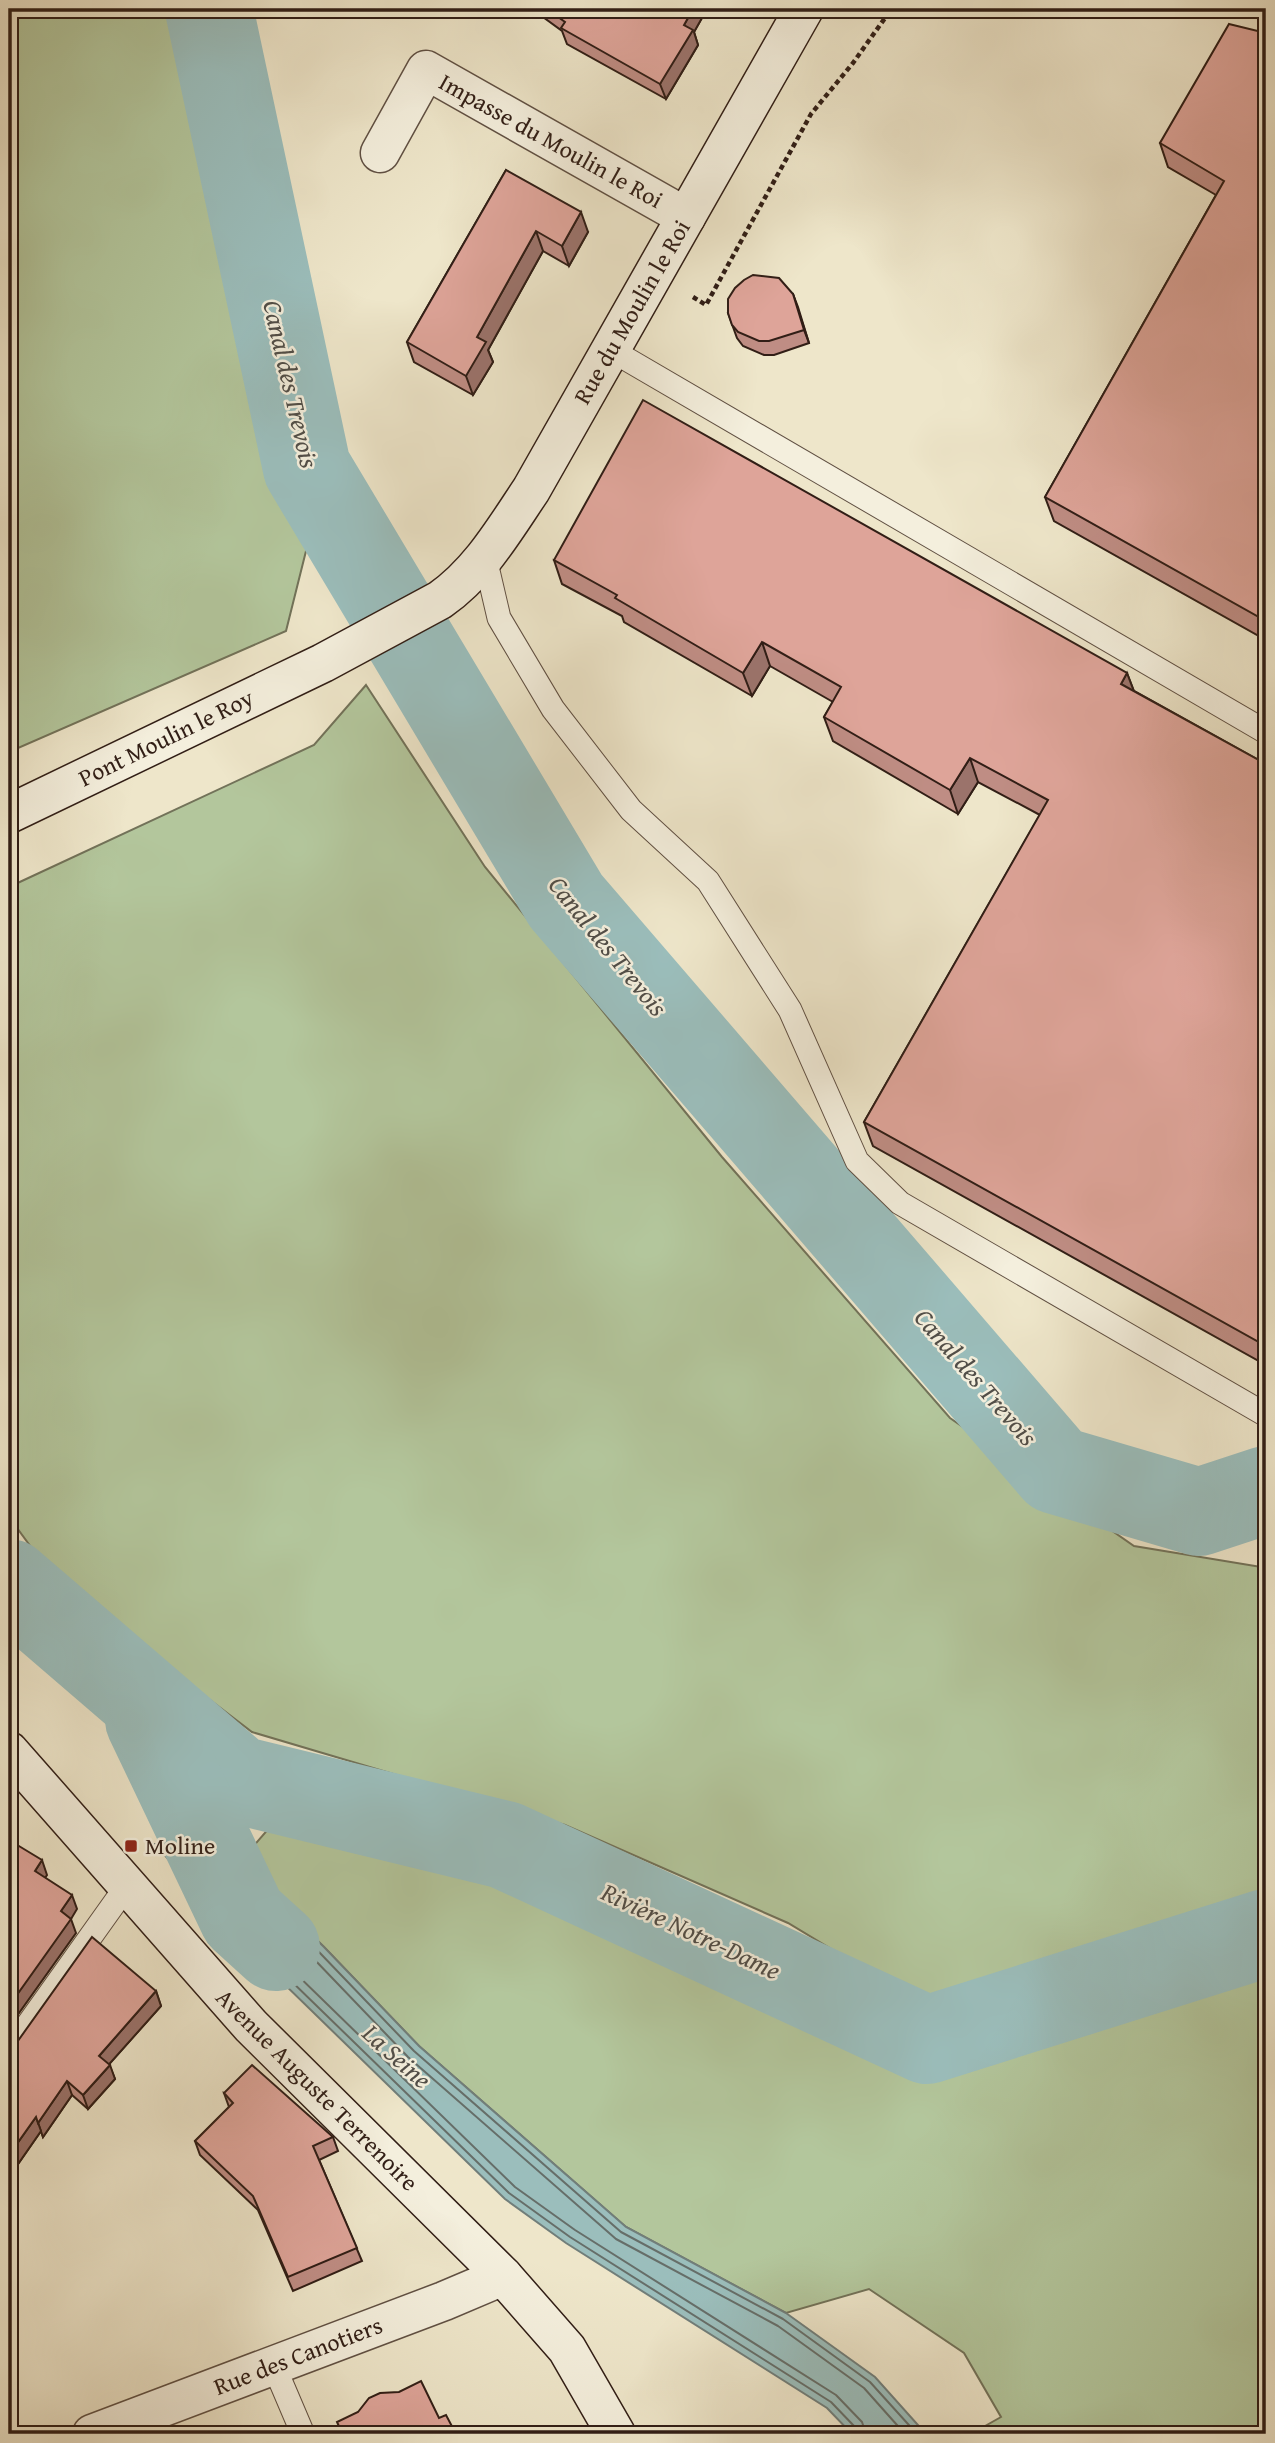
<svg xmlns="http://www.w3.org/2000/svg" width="1275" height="2443" viewBox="0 0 1275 2443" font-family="'Gentium Book Plus',serif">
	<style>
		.green { fill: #b3c69c; stroke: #727259; stroke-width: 2 }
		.water { fill: #9bbebc; stroke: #717e7a; stroke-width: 2 }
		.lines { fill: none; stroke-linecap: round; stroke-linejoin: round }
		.shore { stroke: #666e69; stroke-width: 2 }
		.river { stroke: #9bbebc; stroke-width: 88 }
		.lane-casing { stroke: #605043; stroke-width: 25 }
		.street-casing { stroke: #605043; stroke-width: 41 }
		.secondary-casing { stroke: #311e16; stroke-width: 41 }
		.path { stroke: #311e16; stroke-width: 4.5; stroke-dasharray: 5 3.5; stroke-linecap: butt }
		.lane { stroke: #f4efdd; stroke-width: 23 }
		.street { stroke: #f4efdd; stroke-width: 38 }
		.secondary { stroke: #f4efdd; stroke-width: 38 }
		.wall { fill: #bf8d84; stroke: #311e16; stroke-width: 2 }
		.shaded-wall { fill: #9b736b; stroke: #311e16; stroke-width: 2 }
		.building { fill: #dea499; stroke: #311e16; stroke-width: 2 }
		.poi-dot { fill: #8f2418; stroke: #f4efdd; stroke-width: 2.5 }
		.labels { text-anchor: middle; stroke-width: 5; stroke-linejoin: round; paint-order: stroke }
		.street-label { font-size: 24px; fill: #311e16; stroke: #f4efdd }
		.poi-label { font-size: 24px; fill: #311e16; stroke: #f4efdd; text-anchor: start }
		.water-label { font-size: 26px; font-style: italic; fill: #514e48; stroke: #f4efdd }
	</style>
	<rect width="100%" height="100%" fill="#eee6ca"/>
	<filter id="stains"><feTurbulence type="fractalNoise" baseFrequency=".00286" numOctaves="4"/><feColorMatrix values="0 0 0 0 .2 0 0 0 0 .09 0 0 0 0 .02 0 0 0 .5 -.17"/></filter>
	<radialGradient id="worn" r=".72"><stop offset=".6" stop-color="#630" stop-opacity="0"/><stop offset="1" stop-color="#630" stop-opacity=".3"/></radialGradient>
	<!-- green -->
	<g class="green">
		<path d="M 9,9 L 170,9 L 240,316 L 309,539 L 286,631 L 9,752 Z"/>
		<path d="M 366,685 L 485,867 L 722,1157 L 950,1418 L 1134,1546 L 1261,1567 L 1266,1565 L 1266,1911 L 1051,1983 L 924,2005 L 788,1923 L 565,1825 L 252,1732 L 58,1584 L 9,1517 L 9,887 L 314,745 Z"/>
		<path d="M 270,1827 L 350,1835 L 501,1882 L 842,2044 L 917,2064 L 1028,2034 L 1266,1953 L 1266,2434 L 971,2434 L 1001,2417 L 964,2353 L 869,2289 L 786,2313 L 626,2227 L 419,2046 L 324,1947 L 253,1878 L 251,1849 Z"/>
	</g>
	<!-- water -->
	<path class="water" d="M 155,1844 L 251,1849 L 253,1878 L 324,1947 L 419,2046 L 626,2227 L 786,2313 L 875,2377 L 926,2434 L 852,2434 L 827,2408 L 566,2243 L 505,2199 L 241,1942 Z"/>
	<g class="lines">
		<!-- shore -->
		<g class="shore">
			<path d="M 857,2434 L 855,2427 L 831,2402 L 570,2237 L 509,2193 L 246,1937 L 177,1858 L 177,1853 L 243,1856 L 248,1883 L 319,1952 L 414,2051 L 621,2232 L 783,2319 L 870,2382 L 917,2434"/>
			<path d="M 866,2434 L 862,2422 L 836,2395 L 575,2230 L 515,2187 L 252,1931 L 197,1868 L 197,1863 L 235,1864 L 238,1881 L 242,1889 L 313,1958 L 408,2057 L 616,2239 L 778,2326 L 864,2388 L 905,2434"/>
		</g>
		<!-- river -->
		<g class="river">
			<path d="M 209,9 L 307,468 L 566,901 L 1056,1470 L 1199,1512 L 1266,1490"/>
			<path d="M 9,1583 L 238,1780 L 505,1845 L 927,2040 L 1266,1933"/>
			<path d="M 149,1720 L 243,1917 L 276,1947"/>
		</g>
		<!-- lane casing -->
		<g class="lane-casing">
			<g id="lane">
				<path d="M 611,350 L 1266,732"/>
				<path d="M 485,558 L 499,618 L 553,709 L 631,810 L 708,881 L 790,1010 L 857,1161 L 900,1203 L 1266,1415"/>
				<path d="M 9,2051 L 126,1887"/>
				<path d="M 274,2366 L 303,2434"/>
			</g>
		</g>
		<!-- street casing -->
		<g class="street-casing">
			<g id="street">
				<path d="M 380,153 L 426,70 L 686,217"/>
				<path d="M 92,2434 L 444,2301 L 503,2276"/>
			</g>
		</g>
		<!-- secondary casing -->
		<g class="secondary-casing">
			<g id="secondary">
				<path d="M 9,814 L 323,663 L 440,600 C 480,572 504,530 531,490 L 804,9"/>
				<path d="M 9,1751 L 251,2026 L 503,2276 L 567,2349 L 616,2434"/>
			</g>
		</g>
		<!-- path -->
		<path class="path" d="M 693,297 L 706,305 L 811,114 L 853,63 L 885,18 L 889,9"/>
		<!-- lane -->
		<use href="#lane" class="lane"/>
		<!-- street -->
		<use href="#street" class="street"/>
		<!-- secondary -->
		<use href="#secondary" class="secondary"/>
	</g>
	<!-- wall -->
	<g class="wall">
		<path d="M 532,9 L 707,9 L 694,32 L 698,45 L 666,99 L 567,44 L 562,31 Z"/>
		<path d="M 1266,33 L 1266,640 L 1054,521 L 1045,497 L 1216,195 L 1168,167 L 1160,143 Z"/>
		<path d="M 506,170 L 588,232 L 569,266 L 543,251 L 488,350 L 493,362 L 473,395 L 414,362 L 407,342 Z"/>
		<path d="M 793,294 L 809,343 L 774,355 L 764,355 L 743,346 L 737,338 L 728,313 Z"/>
		<path d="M 554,560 L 1127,673 L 1134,691 L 1266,764 L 1266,1365 L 873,1146 L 864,1122 L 1040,815 L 978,782 L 958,814 L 833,741 L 824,717 L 833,702 L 770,666 L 752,696 L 624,622 L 622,616 L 562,584 Z"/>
		<path d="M 156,1991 L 161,2006 L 109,2064 L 115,2079 L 88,2109 L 72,2095 L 43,2137 L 41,2131 L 9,2177 L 9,2048 Z"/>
		<path d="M 224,2093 L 333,2137 L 338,2151 L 319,2160 L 362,2261 L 293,2291 L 258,2210 L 200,2155 L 195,2141 L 229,2107 Z"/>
	</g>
	<!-- shaded-wall -->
	<g class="shaded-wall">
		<path d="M 693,9 L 707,9 L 694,32 L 698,45 L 666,99 L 660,84 L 684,25 Z"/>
		<path d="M 581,212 L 588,232 L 569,266 L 562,246 Z"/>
		<path d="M 536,231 L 543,251 L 488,350 L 493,362 L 473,395 L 466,376 L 477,337 Z"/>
		<path d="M 793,294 L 798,307 L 809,343 L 804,330 Z"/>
		<path d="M 762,642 L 770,666 L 752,696 L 743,673 Z"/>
		<path d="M 1127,673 L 1136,697 L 1121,684 Z"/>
		<path d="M 970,758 L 978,782 L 958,814 L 950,790 Z"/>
		<path d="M 42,1860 L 47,1875 L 40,1885 L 35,1871 Z"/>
		<path d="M 72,1895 L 77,1909 L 71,1919 L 76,1933 L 9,2027 L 9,2006 L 61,1911 Z"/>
		<path d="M 156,1991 L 161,2006 L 104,2070 L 99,2056 Z"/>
		<path d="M 110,2065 L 115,2079 L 88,2109 L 83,2095 Z"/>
		<path d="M 67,2081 L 72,2095 L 43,2137 L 38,2123 Z"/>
		<path d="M 36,2117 L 41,2131 L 9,2177 L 9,2155 Z"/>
	</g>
	<!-- building -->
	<g class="building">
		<path d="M 547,9 L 693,9 L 684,25 L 693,30 L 660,84 L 561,28 L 565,22 Z"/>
		<path d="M 1229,24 L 1266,33 L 1266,621 L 1045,497 L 1224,181 L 1160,143 Z"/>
		<path d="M 506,170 L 581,212 L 562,246 L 536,231 L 477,337 L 486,342 L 466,376 L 407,342 Z"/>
		<path d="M 753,275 L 779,278 L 793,294 L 804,330 L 769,341 L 759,341 L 738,332 L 732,325 L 728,313 L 728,299 L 735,288 L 744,280 Z"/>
		<path d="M 643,400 L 1127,673 L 1121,684 L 1266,764 L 1266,1346 L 864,1122 L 1048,800 L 970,758 L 950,790 L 824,717 L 841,687 L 762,642 L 743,673 L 615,598 L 617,595 L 554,560 Z"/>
		<path d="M 9,1840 L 42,1860 L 35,1871 L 72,1895 L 61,1911 L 71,1919 L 9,2006 Z"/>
		<path d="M 92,1937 L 156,1991 L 99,2056 L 110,2065 L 83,2095 L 67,2081 L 38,2123 L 36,2117 L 9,2155 L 9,2067 L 11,2063 L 9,2061 L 9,2048 L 15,2045 Z"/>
		<path d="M 252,2065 L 333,2137 L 313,2146 L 357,2248 L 288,2277 L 253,2196 L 195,2141 L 233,2103 L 224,2093 Z"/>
		<path d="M 421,2381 L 439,2418 L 446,2415 L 456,2434 L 339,2434 L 342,2433 L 337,2422 L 358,2412 L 369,2398 L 380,2393 L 399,2392 Z"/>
	</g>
	<!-- markers -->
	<rect class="poi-dot" x="124" y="1839" width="14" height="14" rx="3.5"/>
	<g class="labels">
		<!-- street labels -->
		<g class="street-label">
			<text transform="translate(551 141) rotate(29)" y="8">Impasse du Moulin le Roi</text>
			<text transform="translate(632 312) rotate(-60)" y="8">Rue du Moulin le Roi</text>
			<text transform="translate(166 738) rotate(-26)" y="8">Pont Moulin le Roy</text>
			<text transform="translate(317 2090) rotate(45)" y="8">Avenue Auguste Terrenoire</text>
			<text transform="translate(298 2356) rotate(-21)" y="8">Rue des Canotiers</text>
		</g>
		<!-- poi labels -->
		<g class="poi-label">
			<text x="145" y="1854">Moline</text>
		</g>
		<!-- water labels -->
		<g class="water-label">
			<text transform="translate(291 384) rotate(77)" y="9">Canal des Trevois</text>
			<text transform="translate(608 946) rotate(51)" y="9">Canal des Trevois</text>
			<text transform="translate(976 1377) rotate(49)" y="9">Canal des Trevois</text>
			<text transform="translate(691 1931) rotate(25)" y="9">Rivière Notre-Dame</text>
			<text transform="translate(397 2056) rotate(42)" y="9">La Seine</text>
		</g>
	</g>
	<!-- margin -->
	<rect width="1275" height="2443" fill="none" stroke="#eee6ca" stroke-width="35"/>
	<rect x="10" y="10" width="1254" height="2422" fill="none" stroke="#311e16" stroke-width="3.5"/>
	<rect x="18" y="18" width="1240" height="2408" fill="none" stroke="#311e16" stroke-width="2"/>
	<rect width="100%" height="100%" filter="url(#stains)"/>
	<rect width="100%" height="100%" fill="url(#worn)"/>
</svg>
